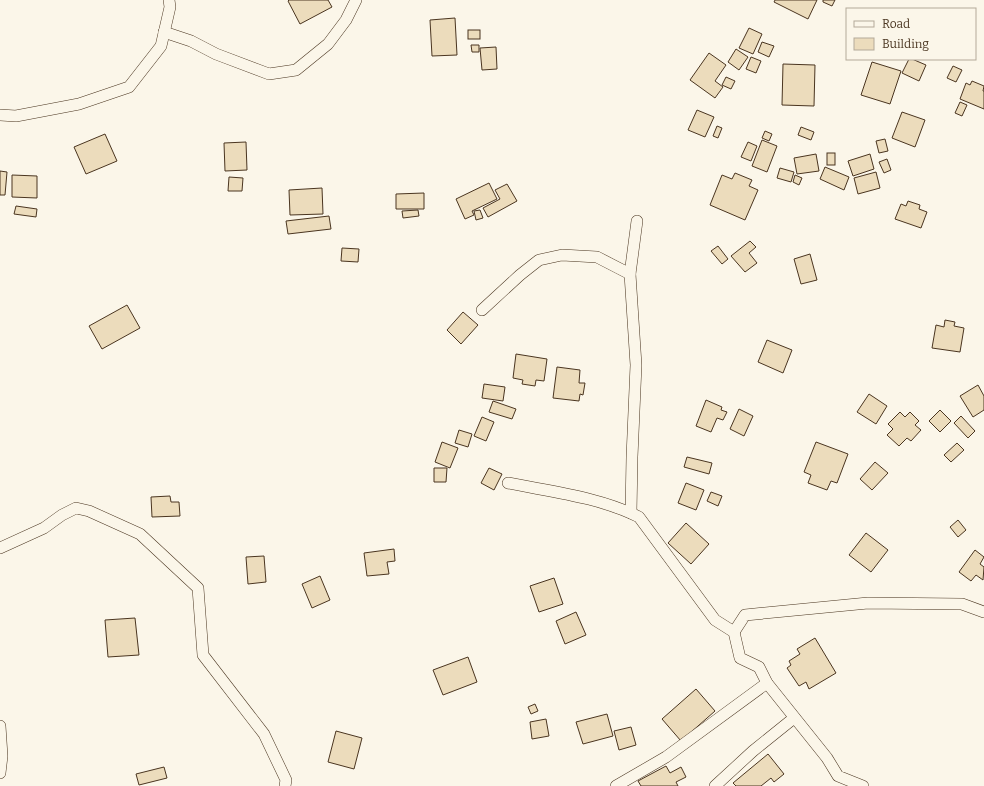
<svg xmlns="http://www.w3.org/2000/svg" width="984" height="786" viewBox="0 0 984 786" font-family="Bitter,serif">
	<style>
		.building { fill: #ecdcbc; stroke: #4a3520 }
		.lines { fill: none; stroke-linecap: round; stroke-linejoin: round }
		.minor-casing { stroke: #4a3520; stroke-width: 12 }
		.minor { stroke: #fbf6e9; stroke-width: 11 }
	</style>
	<rect width="100%" height="100%" fill="#fbf6e9"/>
	<!-- building -->
	<g class="building">
		<path d="M 289,0 L 328,0 L 332,7 L 300,24 L 288,1 Z"/>
		<path d="M 775,0 L 817,0 L 808,19 L 774,2 Z"/>
		<path d="M 823,0 L 835,0 L 832,6 L 823,2 Z"/>
		<path d="M 455,18 L 457,55 L 432,56 L 430,20 Z"/>
		<path d="M 749,28 L 762,34 L 753,54 L 739,48 Z"/>
		<rect x="468" y="30" width="12" height="9"/>
		<path d="M 762,42 L 774,46 L 769,57 L 758,52 Z"/>
		<path d="M 471,45 L 479,45 L 479,52 L 472,52 Z"/>
		<path d="M 496,47 L 497,69 L 482,70 L 480,48 Z"/>
		<path d="M 736,49 L 748,57 L 739,70 L 728,62 Z"/>
		<path d="M 709,53 L 726,65 L 715,81 L 723,87 L 715,98 L 690,80 Z"/>
		<path d="M 751,57 L 761,61 L 756,73 L 746,69 Z"/>
		<path d="M 909,59 L 912,59 L 926,65 L 919,81 L 902,73 Z"/>
		<path d="M 872,62 L 901,71 L 890,104 L 861,95 Z"/>
		<path d="M 783,64 L 815,65 L 814,106 L 782,105 Z"/>
		<path d="M 953,66 L 962,70 L 956,82 L 947,78 Z"/>
		<path d="M 726,77 L 735,81 L 731,89 L 722,85 Z"/>
		<path d="M 972,81 L 984,86 L 983,91 L 984,91 L 984,109 L 960,99 L 966,83 L 970,85 Z"/>
		<path d="M 960,102 L 967,105 L 962,116 L 955,113 Z"/>
		<path d="M 697,110 L 714,117 L 705,137 L 688,130 Z"/>
		<path d="M 902,112 L 925,120 L 915,147 L 892,138 Z"/>
		<path d="M 717,126 L 722,128 L 718,138 L 713,136 Z"/>
		<path d="M 801,127 L 814,132 L 811,140 L 798,135 Z"/>
		<path d="M 765,131 L 772,134 L 769,141 L 762,138 Z"/>
		<path d="M 105,134 L 117,161 L 86,174 L 74,147 Z"/>
		<path d="M 885,139 L 888,151 L 879,153 L 876,141 Z"/>
		<path d="M 762,140 L 777,146 L 767,172 L 752,166 Z"/>
		<path d="M 246,142 L 247,170 L 225,171 L 224,143 Z"/>
		<path d="M 748,142 L 757,146 L 751,161 L 741,157 Z"/>
		<rect x="827" y="153" width="8" height="12"/>
		<path d="M 816,154 L 819,171 L 797,174 L 794,158 Z"/>
		<path d="M 870,154 L 874,169 L 853,176 L 848,161 Z"/>
		<path d="M 887,159 L 891,170 L 884,173 L 879,162 Z"/>
		<path d="M 825,167 L 849,177 L 844,190 L 820,179 Z"/>
		<path d="M 780,168 L 794,172 L 791,182 L 777,178 Z"/>
		<path d="M 0,171 L 7,172 L 5,195 L 0,195 Z"/>
		<path d="M 876,172 L 880,188 L 858,194 L 854,178 Z"/>
		<path d="M 735,173 L 752,180 L 749,186 L 758,190 L 745,220 L 710,205 L 722,175 L 732,179 Z"/>
		<path d="M 12,175 L 37,176 L 37,198 L 12,197 Z"/>
		<path d="M 795,175 L 802,178 L 799,185 L 793,182 Z"/>
		<path d="M 229,177 L 243,178 L 242,191 L 228,191 Z"/>
		<path d="M 489,183 L 497,199 L 472,211 L 474,215 L 465,219 L 456,199 Z"/>
		<path d="M 507,184 L 517,201 L 488,217 L 483,208 L 500,199 L 495,190 Z"/>
		<path d="M 322,188 L 323,214 L 290,215 L 289,190 Z"/>
		<path d="M 424,193 L 424,209 L 396,209 L 396,194 Z"/>
		<path d="M 908,201 L 920,205 L 919,209 L 927,212 L 921,228 L 895,219 L 901,204 L 906,206 Z"/>
		<path d="M 16,206 L 37,209 L 36,217 L 14,214 Z"/>
		<path d="M 418,210 L 419,216 L 403,218 L 402,211 Z"/>
		<path d="M 480,210 L 483,218 L 476,220 L 474,211 Z"/>
		<path d="M 329,216 L 331,229 L 288,234 L 286,221 Z"/>
		<path d="M 750,241 L 756,247 L 749,253 L 757,263 L 745,272 L 731,256 Z"/>
		<path d="M 718,246 L 728,259 L 722,264 L 711,251 Z"/>
		<path d="M 342,248 L 359,249 L 358,262 L 341,261 Z"/>
		<path d="M 810,254 L 817,280 L 801,284 L 794,259 Z"/>
		<path d="M 127,305 L 140,328 L 102,349 L 89,326 Z"/>
		<path d="M 463,312 L 478,325 L 461,344 L 447,330 Z"/>
		<path d="M 945,320 L 955,322 L 954,326 L 964,328 L 960,352 L 932,348 L 936,325 L 944,327 Z"/>
		<path d="M 767,340 L 792,350 L 783,373 L 758,362 Z"/>
		<path d="M 516,354 L 547,359 L 544,381 L 536,380 L 535,386 L 522,384 L 523,380 L 513,378 Z"/>
		<path d="M 557,367 L 580,370 L 579,383 L 585,383 L 583,395 L 580,394 L 579,401 L 553,398 Z"/>
		<path d="M 484,384 L 505,387 L 503,401 L 482,398 Z"/>
		<path d="M 978,385 L 984,396 L 984,410 L 973,417 L 960,396 Z"/>
		<path d="M 869,394 L 887,406 L 876,424 L 857,412 Z"/>
		<path d="M 706,400 L 722,407 L 721,410 L 727,412 L 723,420 L 717,418 L 711,432 L 696,426 Z"/>
		<path d="M 493,401 L 516,409 L 512,419 L 489,412 Z"/>
		<path d="M 739,409 L 753,416 L 744,436 L 730,429 Z"/>
		<path d="M 940,410 L 951,421 L 940,432 L 929,421 Z"/>
		<path d="M 900,412 L 905,417 L 910,412 L 919,421 L 915,425 L 921,430 L 911,441 L 907,438 L 899,446 L 887,435 L 893,429 L 888,424 Z"/>
		<path d="M 961,416 L 975,431 L 968,438 L 954,423 Z"/>
		<path d="M 482,417 L 494,422 L 486,441 L 474,436 Z"/>
		<path d="M 459,430 L 472,434 L 468,447 L 455,443 Z"/>
		<path d="M 442,442 L 458,448 L 450,468 L 435,462 Z"/>
		<path d="M 816,442 L 848,454 L 837,483 L 831,481 L 827,490 L 808,483 L 811,475 L 804,472 Z"/>
		<path d="M 957,443 L 964,450 L 951,462 L 944,455 Z"/>
		<path d="M 687,457 L 712,463 L 709,474 L 684,467 Z"/>
		<path d="M 875,462 L 888,473 L 872,490 L 860,479 Z"/>
		<path d="M 434,468 L 447,468 L 446,482 L 434,482 Z"/>
		<path d="M 489,468 L 502,474 L 494,490 L 481,483 Z"/>
		<path d="M 686,483 L 704,490 L 696,510 L 678,503 Z"/>
		<path d="M 711,492 L 722,496 L 718,506 L 707,501 Z"/>
		<path d="M 170,496 L 171,502 L 179,502 L 180,516 L 152,517 L 151,497 Z"/>
		<path d="M 958,520 L 966,530 L 958,537 L 950,527 Z"/>
		<path d="M 686,523 L 709,544 L 691,564 L 668,543 Z"/>
		<path d="M 866,533 L 888,550 L 871,572 L 849,555 Z"/>
		<path d="M 394,549 L 395,561 L 387,562 L 389,574 L 367,576 L 364,553 Z"/>
		<path d="M 975,550 L 984,557 L 980,564 L 984,567 L 983,580 L 976,575 L 971,581 L 959,572 Z"/>
		<path d="M 264,556 L 266,582 L 248,584 L 246,557 Z"/>
		<path d="M 320,576 L 330,600 L 312,608 L 302,584 Z"/>
		<path d="M 554,578 L 563,604 L 539,612 L 530,586 Z"/>
		<path d="M 576,612 L 586,635 L 565,644 L 556,621 Z"/>
		<path d="M 135,618 L 139,655 L 108,657 L 105,620 Z"/>
		<path d="M 815,638 L 836,673 L 809,689 L 806,682 L 799,686 L 787,668 L 791,665 L 789,661 L 800,654 L 797,649 Z"/>
		<path d="M 468,657 L 477,682 L 443,695 L 433,670 Z"/>
		<path d="M 696,689 L 715,711 L 681,741 L 662,719 Z"/>
		<path d="M 535,704 L 538,711 L 531,714 L 528,707 Z"/>
		<path d="M 607,714 L 613,736 L 583,744 L 576,722 Z"/>
		<path d="M 546,719 L 549,736 L 532,739 L 530,722 Z"/>
		<path d="M 631,727 L 636,745 L 619,750 L 614,731 Z"/>
		<path d="M 336,731 L 362,738 L 354,769 L 328,762 Z"/>
		<path d="M 768,754 L 784,774 L 774,782 L 771,778 L 761,786 L 736,786 L 733,783 Z"/>
		<path d="M 666,766 L 670,773 L 681,767 L 686,777 L 676,782 L 678,786 L 641,786 L 638,781 Z"/>
		<path d="M 164,767 L 167,778 L 139,785 L 136,774 Z"/>
	</g>
	<g class="lines">
		<!-- minor casing -->
		<g class="minor-casing">
			<g id="minor">
				<path d="M 164,32 L 191,41 L 216,54 L 269,74 L 296,70 L 328,44 L 346,20 L 356,0"/>
				<path d="M 0,115 L 16,116 L 79,104 L 129,87 L 161,46 L 170,7 L 169,0"/>
				<path d="M 482,310 L 520,275 L 539,260 L 562,255 L 597,257 L 630,274"/>
				<path d="M 508,483 C 552,492 599,497 639,517 L 715,620 L 734,632 L 740,658 L 759,667 L 767,683 L 827,758 L 838,776 L 863,786"/>
				<path d="M 631,513 L 632,457 L 636,365 L 630,274 L 637,221"/>
				<path d="M 0,548 L 44,528 L 62,515 L 76,508 L 89,511 L 140,534 L 198,588 L 203,655 L 264,734 L 286,780 L 285,786"/>
				<path d="M 734,632 L 745,615 L 868,603 L 962,604 L 984,612"/>
				<path d="M 0,726 L 2,756 L 0,773"/>
				<path d="M 616,786 L 666,757 L 767,683"/>
				<path d="M 715,786 L 753,751 L 794,718"/>
			</g>
		</g>
		<!-- minor -->
		<use href="#minor" class="minor"/>
	</g>
	<!-- legend -->
	<rect x="846" y="8" width="130" height="52" fill="#fbf6e9" stroke="#b4a999"/>
	<rect x="854" y="21" width="20" height="6" fill="#fbf6e9" stroke="#b4a999"/>
	<text x="882" y="28" font-size="12" fill="#4a3520">Road</text>
	<rect x="854" y="38" width="20" height="12" fill="#ecdcbc" stroke="#b4a999"/>
	<text x="882" y="48" font-size="12" fill="#4a3520">Building</text>
</svg>
